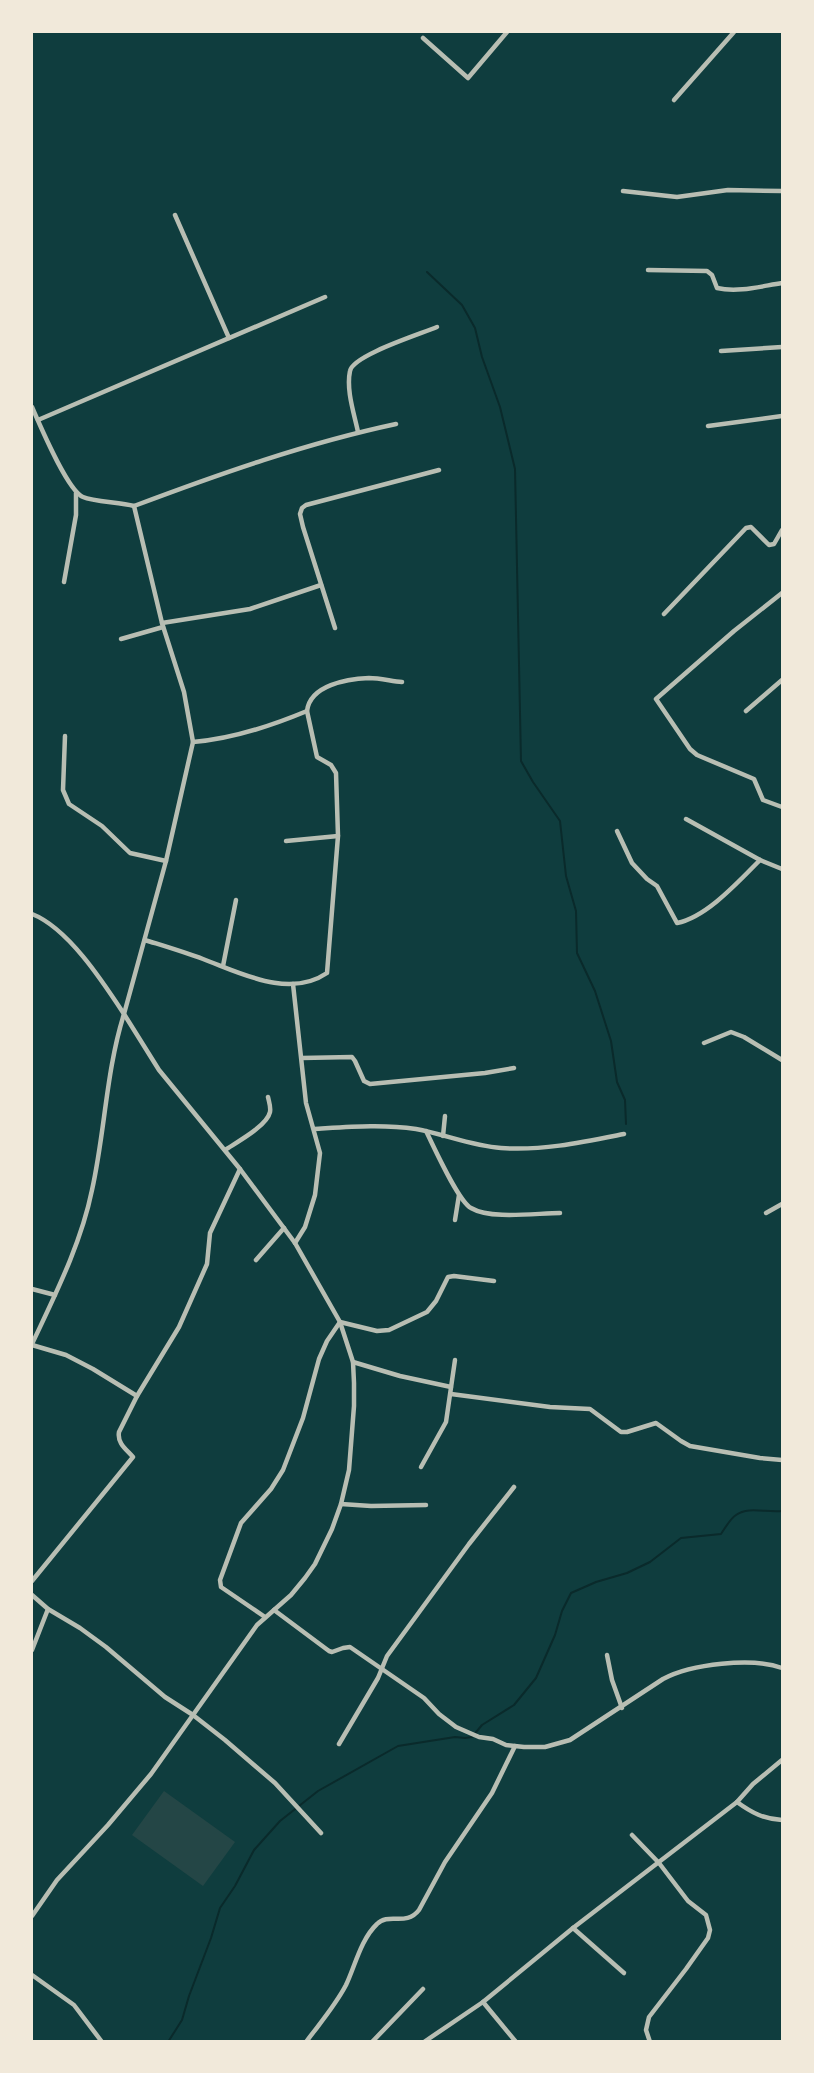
<svg xmlns="http://www.w3.org/2000/svg" width="814" height="2073" viewBox="0 0 814 2073" font-family="Lato,sans-serif">
	<style>
		.green { fill: #244646 }
		.lines { fill: none; stroke-linecap: round; stroke-linejoin: round }
		.stream { stroke: #0a2a2b; stroke-width: 2 }
		.minor { stroke: #b8beb3; stroke-width: 4.5 }
	</style>
	<rect width="100%" height="100%" fill="#0f3d3e"/>
	<!-- green -->
	<path class="green" d="M 164,1791 L 235,1842 L 203,1886 L 132,1835 Z"/>
	<g class="lines">
		<!-- stream -->
		<g class="stream">
			<path d="M 427,272 L 462,305 L 475,328 L 482,357 L 500,407 L 515,469 L 521,761 L 533,782 L 560,821 L 566,876 L 576,911 L 577,953 L 595,991 L 611,1041 L 617,1082 L 625,1100 L 626,1124"/>
			<path d="M 168,2042 L 182,2020 L 189,1996 L 211,1938 L 220,1908 L 235,1886 L 254,1850 L 280,1821 L 318,1791 L 398,1746 L 455,1737 L 465,1738 L 472,1737 L 482,1725 L 514,1705 L 536,1678 L 555,1635 L 562,1611 L 571,1593 L 596,1582 L 627,1573 L 650,1562 L 681,1538 L 721,1534 C 725,1528 730,1519 736,1515 C 748,1506 767,1513 782,1511"/>
		</g>
		<!-- minor -->
		<g class="minor">
			<path d="M 423,38 L 468,78 L 507,32"/>
			<path d="M 674,100 L 734,32"/>
			<path d="M 623,191 L 677,197 L 728,190 L 782,191"/>
			<path d="M 175,215 L 229,338"/>
			<path d="M 648,270 L 707,271 L 712,275 L 717,288 C 738,293 762,286 782,283"/>
			<path d="M 721,351 L 782,347"/>
			<path d="M 32,407 C 40,425 67,490 83,497 C 94,502 120,502 134,506 L 162,623 L 184,692 L 193,742 L 166,861 L 124,1014 L 159,1070 L 240,1169 L 295,1243 L 340,1322 L 353,1362 L 354,1383 L 354,1406 L 349,1470 L 341,1504 L 332,1529 L 315,1564 L 305,1578 L 291,1595 L 257,1625 L 151,1774 L 108,1825 L 57,1880 L 32,1916"/>
			<path d="M 38,420 L 325,297"/>
			<path d="M 708,426 L 782,416"/>
			<path d="M 358,432 C 354,413 346,390 350,371 C 353,355 421,334 437,327"/>
			<path d="M 134,506 C 219,474 307,443 396,424"/>
			<path d="M 64,582 L 76,515 L 76,493"/>
			<path d="M 782,593 L 734,631 L 656,699 L 690,749 L 697,755 L 754,779 L 763,800 L 782,807"/>
			<path d="M 664,614 L 746,528 L 751,527 L 769,545 L 774,544 L 782,530"/>
			<path d="M 162,623 L 250,609 L 321,585"/>
			<path d="M 335,628 L 303,527 L 300,514 L 302,508 L 306,505 L 439,470"/>
			<path d="M 121,639 L 163,627"/>
			<path d="M 746,711 L 782,680"/>
			<path d="M 65,736 L 63,790 L 69,804 L 102,826 L 130,853 L 166,861"/>
			<path d="M 193,742 C 233,739 271,726 307,711 C 310,685 347,679 369,678 C 380,678 391,681 402,682"/>
			<path d="M 686,819 L 760,860 L 782,869"/>
			<path d="M 617,831 L 632,863 L 647,879 L 657,886 L 677,923 C 707,917 739,881 760,860"/>
			<path d="M 286,841 L 338,836"/>
			<path d="M 32,914 C 68,928 103,982 124,1014 C 106,1071 105,1132 92,1190 C 81,1244 55,1295 32,1344"/>
			<path d="M 145,940 C 164,946 184,952 203,959 C 241,973 289,999 327,973 L 338,836 L 336,773 L 331,765 L 317,757 L 307,711"/>
			<path d="M 223,966 L 236,900"/>
			<path d="M 293,984 L 306,1103 L 320,1153 L 315,1195 L 305,1227 L 295,1243"/>
			<path d="M 704,1043 L 731,1032 L 744,1037 L 782,1060"/>
			<path d="M 302,1058 L 352,1057 L 355,1061 L 364,1081 L 370,1084 L 485,1073 L 514,1068"/>
			<path d="M 314,1129 C 348,1127 382,1124 416,1129 C 444,1134 472,1146 501,1148 C 543,1151 584,1142 624,1134"/>
			<path d="M 426,1131 C 434,1147 458,1201 471,1208 C 491,1220 537,1213 560,1213"/>
			<path d="M 443,1136 L 445,1116"/>
			<path d="M 225,1150 C 237,1142 267,1126 270,1112 C 271,1107 269,1102 268,1097"/>
			<path d="M 766,1213 L 782,1204"/>
			<path d="M 455,1220 L 459,1195"/>
			<path d="M 256,1260 L 284,1228"/>
			<path d="M 32,1289 L 55,1295"/>
			<path d="M 32,1345 L 66,1355 L 93,1369 L 137,1396 L 119,1432 C 117,1443 126,1449 133,1457 L 32,1581"/>
			<path d="M 353,1362 L 400,1376 L 451,1387"/>
			<path d="M 451,1394 L 550,1407 L 590,1409 L 621,1432 L 627,1432 L 656,1423 L 681,1441 L 690,1446 L 760,1458 L 782,1460"/>
			<path d="M 137,1396 L 179,1327 L 207,1264 L 210,1233 L 240,1169"/>
			<path d="M 421,1467 L 446,1422 L 455,1360"/>
			<path d="M 341,1504 L 371,1506 L 426,1505"/>
			<path d="M 32,1595 L 48,1609 L 80,1628 L 106,1647 L 165,1697 L 193,1715 L 225,1740 L 275,1783 L 321,1833"/>
			<path d="M 274,1610 L 329,1651 L 332,1652 L 343,1648 L 350,1647 L 424,1698 L 439,1714 L 456,1727 L 479,1737 L 493,1739 L 506,1745 L 524,1747 L 545,1747 L 570,1740 L 663,1679 C 691,1664 752,1657 782,1668"/>
			<path d="M 265,1617 L 221,1587 L 220,1580 L 241,1523 L 271,1489 L 283,1470 L 303,1418 L 319,1359 L 327,1341 L 340,1322 L 377,1331 L 389,1330 L 427,1312 L 436,1301 L 448,1277 L 454,1276 L 494,1281"/>
			<path d="M 32,1650 L 48,1609"/>
			<path d="M 607,1655 L 612,1680 L 622,1708"/>
			<path d="M 339,1744 L 378,1678 L 387,1656 L 469,1544 L 514,1487"/>
			<path d="M 782,1760 L 753,1784 L 737,1802 C 752,1813 764,1819 782,1820"/>
			<path d="M 632,1835 L 659,1863 L 688,1901 L 706,1915 L 710,1930 L 708,1938 L 686,1969 L 649,2017 L 646,2030 L 650,2042"/>
			<path d="M 573,1928 L 624,1973"/>
			<path d="M 32,1975 L 74,2005 L 102,2042"/>
			<path d="M 483,2002 L 516,2042"/>
			<path d="M 306,2042 C 320,2023 335,2006 346,1985 C 355,1966 361,1939 377,1924 C 389,1912 406,1927 419,1910 L 445,1862 L 492,1793 L 515,1746"/>
			<path d="M 372,2042 L 423,1989"/>
			<path d="M 424,2042 L 483,2002 L 573,1928 L 737,1802"/>
		</g>
	</g>
	<!-- border -->
	<rect width="814" height="2073" fill="none" stroke="#f1e9da" stroke-width="66"/>
</svg>
